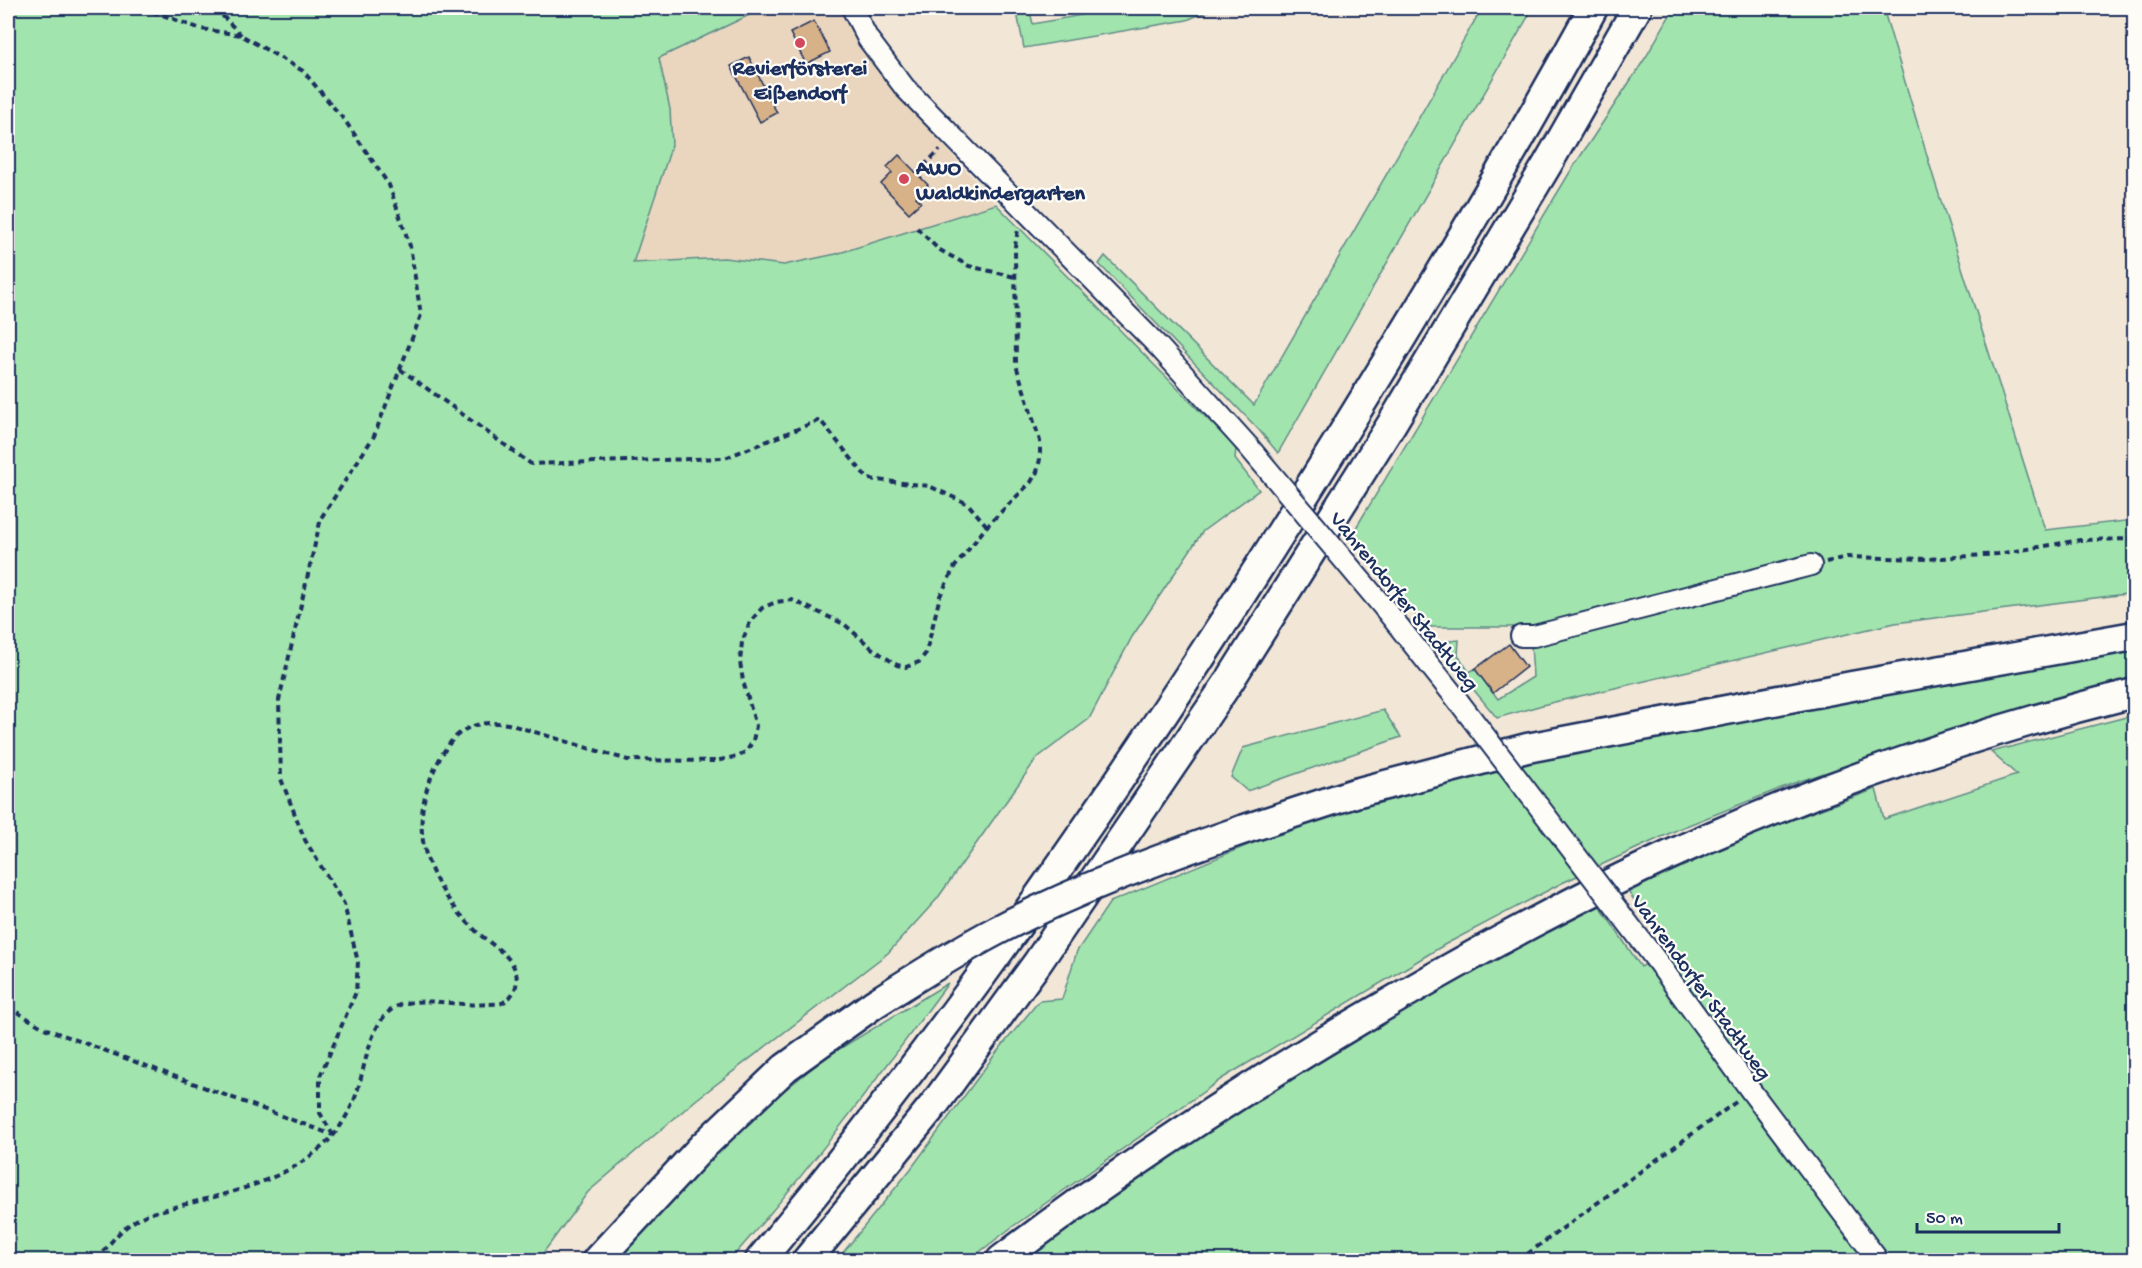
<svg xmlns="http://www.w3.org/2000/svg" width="2142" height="1268" viewBox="0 0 2142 1268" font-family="'Gochi Hand',sans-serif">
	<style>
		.built { fill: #ead6bf }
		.green { fill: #a2e4ad; stroke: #5e8a86; stroke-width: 1.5 }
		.building { fill: #d7b188; stroke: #1b2f5e; stroke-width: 1.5 }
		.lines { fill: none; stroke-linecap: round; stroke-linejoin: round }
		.minor-casing { stroke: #1b2f5e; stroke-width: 24 }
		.highway-casing { stroke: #1b2f5e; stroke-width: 33 }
		.path { stroke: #1b2f5e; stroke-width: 4; stroke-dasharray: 6 4.5; stroke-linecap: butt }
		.minor { stroke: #fdfcf7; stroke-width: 20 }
		.highway { stroke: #fdfcf7; stroke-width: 28 }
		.minor-bridge-casing { stroke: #1b2f5e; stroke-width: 24; stroke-linecap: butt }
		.highway-bridge-casing { stroke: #1b2f5e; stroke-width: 33; stroke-linecap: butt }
		.minor-bridge { stroke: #fdfcf7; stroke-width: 20 }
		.highway-bridge { stroke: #fdfcf7; stroke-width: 28 }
		.poi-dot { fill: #d1495b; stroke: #fdfcf7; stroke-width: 2 }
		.labels { text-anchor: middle; stroke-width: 4.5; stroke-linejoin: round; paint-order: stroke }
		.poi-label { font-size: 22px; font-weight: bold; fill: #1b2f5e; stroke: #fdfcf7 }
		.street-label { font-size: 22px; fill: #1b2f5e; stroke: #fdfcf7 }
	</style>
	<rect width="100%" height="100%" fill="#f2e6d6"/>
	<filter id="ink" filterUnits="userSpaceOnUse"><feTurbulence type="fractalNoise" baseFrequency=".0167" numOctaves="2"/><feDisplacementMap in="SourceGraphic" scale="12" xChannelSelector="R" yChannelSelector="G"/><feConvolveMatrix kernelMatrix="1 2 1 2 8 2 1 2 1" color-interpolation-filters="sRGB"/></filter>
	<g filter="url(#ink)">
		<!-- built -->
		<path class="built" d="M 764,8 L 839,8 L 866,53 L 898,94 L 996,204 L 836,254 L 784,265 L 724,258 L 633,263 L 672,145 L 670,109 L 659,58 Z"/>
		<!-- green -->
		<g class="green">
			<path d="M 8,8 L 764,8 L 659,58 L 670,109 L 672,145 L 633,263 L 724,258 L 784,265 L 836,254 L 996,204 L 1236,448 L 1235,459 L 1259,490 L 1203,531 L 1132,637 L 1089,719 L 1037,758 L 937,899 L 888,953 L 697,1099 L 588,1192 L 538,1260 L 8,1260 Z"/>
			<path d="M 1016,8 L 1029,8 L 1033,24 L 1120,8 L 1215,8 L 1187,20 L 1024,48 Z"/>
			<path d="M 1482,8 L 1533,8 L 1278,453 L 1259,430 L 1099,264 L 1105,256 L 1254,405 Z"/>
			<path d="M 1674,8 L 1883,8 L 1934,179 L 2045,530 L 2134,520 L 2134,593 L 1895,623 L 1546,704 L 1497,718 L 1440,649 L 1441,642 L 1459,640 L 1458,655 L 1469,672 L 1475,669 L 1498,699 L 1533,677 L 1530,627 L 1426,627 L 1351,536 L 1570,172 L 1646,57 Z"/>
			<path d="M 2134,648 L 2134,677 L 2035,704 L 1794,783 L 1681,828 L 1562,883 L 1444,945 L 1223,1078 L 1012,1227 L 969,1260 L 837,1260 L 910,1170 L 996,1053 L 1039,1001 L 1062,999 L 1077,951 L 1110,902 L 1304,822 L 1388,796 L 1538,758 Z"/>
			<path d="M 1383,710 L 1401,737 L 1247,791 L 1231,777 L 1243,748 Z"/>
			<path d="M 2134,715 L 2134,1260 L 1025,1260 L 1276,1081 L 1427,992 L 1599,905 L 1641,967 L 1671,949 L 1626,889 L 1767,829 L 1876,789 L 1884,819 L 2017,775 L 1991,752 Z"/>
			<path d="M 948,983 C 878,1078 808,1172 730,1260 L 616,1260 L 716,1151 L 763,1108 L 823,1059 Z"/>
		</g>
		<!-- building -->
		<g class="building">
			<path d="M 814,21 L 830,52 L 806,64 L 790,33 Z"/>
			<path d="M 749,57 L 777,113 L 760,122 L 731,66 Z"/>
			<path d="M 899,155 L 928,185 L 916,197 L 921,202 L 909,213 L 881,184 L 892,173 L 887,167 Z"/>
			<path d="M 1509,644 L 1526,667 L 1493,693 L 1475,669 Z"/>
		</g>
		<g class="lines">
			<!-- minor casing -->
			<g class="minor-casing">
				<g id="minor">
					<path d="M 852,8 L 868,39 L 905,88 L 1159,347 L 1248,446"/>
					<path d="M 1385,609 L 1459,702"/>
					<path d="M 1521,636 L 1534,636 L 1811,565"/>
					<path d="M 1656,960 L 1751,1091 L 1878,1260"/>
				</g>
			</g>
			<!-- highway casing -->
			<g class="highway-casing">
				<g id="highway">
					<path d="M 1242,830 L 1355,793 L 1527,748 L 1852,686 L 2134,636"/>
					<path d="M 597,1260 L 702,1147 L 785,1068 L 874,1004"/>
					<path d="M 760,1260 C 956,1025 1129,774 1292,515 C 1396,349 1499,180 1593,8"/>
					<path d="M 807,1260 L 936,1102 L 1038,962 L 1230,680 L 1391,425 L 1547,165 L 1637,8"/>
					<path d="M 1001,1260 C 1115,1173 1234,1095 1358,1021 C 1472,954 1588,890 1710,837 C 1847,777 1989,729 2134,693"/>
				</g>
			</g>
			<!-- path -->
			<g class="path">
				<path d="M 143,8 L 201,29 L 241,35 L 303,71 L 346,122 L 389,185 L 410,246 L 421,315 L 374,436 L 321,518 L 279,700 L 281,779 L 305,840 L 344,904 L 358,962 L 356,992 L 320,1076 L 320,1113 L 333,1135"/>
				<path d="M 215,8 L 241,35"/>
				<path d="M 916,173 L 940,150"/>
				<path d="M 917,228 L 938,249 L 969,266 L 1015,277"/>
				<path d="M 400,369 L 531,464 L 725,458 L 820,420 L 868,479 L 929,486 L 968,504 L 987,526"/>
				<path d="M 1826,562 L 1847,557 L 1928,559 L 1998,554 L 2080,540 L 2134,539"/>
				<path d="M 8,1007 L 44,1028 L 333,1135"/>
				<path d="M 97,1260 C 114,1238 122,1226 148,1214 C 211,1196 286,1187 333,1136 C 340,1128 347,1115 352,1105 C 366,1077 366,1014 403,1004 C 431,997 460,1007 489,1004 C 493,1004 498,1004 502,1003 C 509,1000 514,993 516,986 C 522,959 491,946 476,931 C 422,878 403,821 443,753 C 459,726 479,720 508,724 L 628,760 L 716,761 L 734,757 L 746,752 L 753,741 L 756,726 L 743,681 L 740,662 L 742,642 L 750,622 L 762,608 L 776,602 L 792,600 L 844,624 L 873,649 L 897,665 L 906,667 L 919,662 L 926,653 L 940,596 L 954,568 L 987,526 L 1031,482 L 1037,472 L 1040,459 L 1040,441 L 1016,365 L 1015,246 L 1018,230"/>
				<path d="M 1519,1260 L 1736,1102"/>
			</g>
			<!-- minor -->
			<use href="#minor" class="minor"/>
			<!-- highway -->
			<use href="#highway" class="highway"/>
			<!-- minor-bridge casing -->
			<g class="minor-bridge-casing">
				<g id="minor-bridge">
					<path d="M 1248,446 L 1385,609"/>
					<path d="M 1459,702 L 1656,960"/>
				</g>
			</g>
			<!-- highway-bridge casing -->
			<g class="highway-bridge-casing">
				<path id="highway-bridge" d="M 874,1004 C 914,979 954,953 996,931 C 1074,890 1159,859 1242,830"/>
			</g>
			<!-- minor-bridge -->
			<use href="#minor-bridge" class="minor-bridge"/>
			<!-- highway-bridge -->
			<use href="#highway-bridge" class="highway-bridge"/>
		</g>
	</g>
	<!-- markers -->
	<g class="poi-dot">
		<circle cx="800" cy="43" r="6"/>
		<circle cx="904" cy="179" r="6"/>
	</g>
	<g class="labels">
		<!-- poi labels -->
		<g class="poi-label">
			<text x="800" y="74">Revierförsterei<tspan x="800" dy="25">Eißendorf</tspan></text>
			<text x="916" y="174" text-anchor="start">AWO<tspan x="916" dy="25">Waldkindergarten</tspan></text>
		</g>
		<!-- street labels -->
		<g class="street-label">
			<text transform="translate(1406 600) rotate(51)" y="8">Vahrendorfer Stadtweg</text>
			<text transform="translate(1703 986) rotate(54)" y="8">Vahrendorfer Stadtweg</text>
		</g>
	</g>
	<!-- margin -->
	<rect width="2142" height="1268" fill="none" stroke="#fdfcf7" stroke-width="30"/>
	<rect x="15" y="15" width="2112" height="1238" fill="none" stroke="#1b2f5e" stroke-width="2" filter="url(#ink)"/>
	<!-- scale -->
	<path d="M1917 1223v9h142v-9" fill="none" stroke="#1b2f5e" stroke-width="3"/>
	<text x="1926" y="1223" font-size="18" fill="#1b2f5e" stroke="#fdfcf7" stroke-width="4.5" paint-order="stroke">50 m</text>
</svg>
